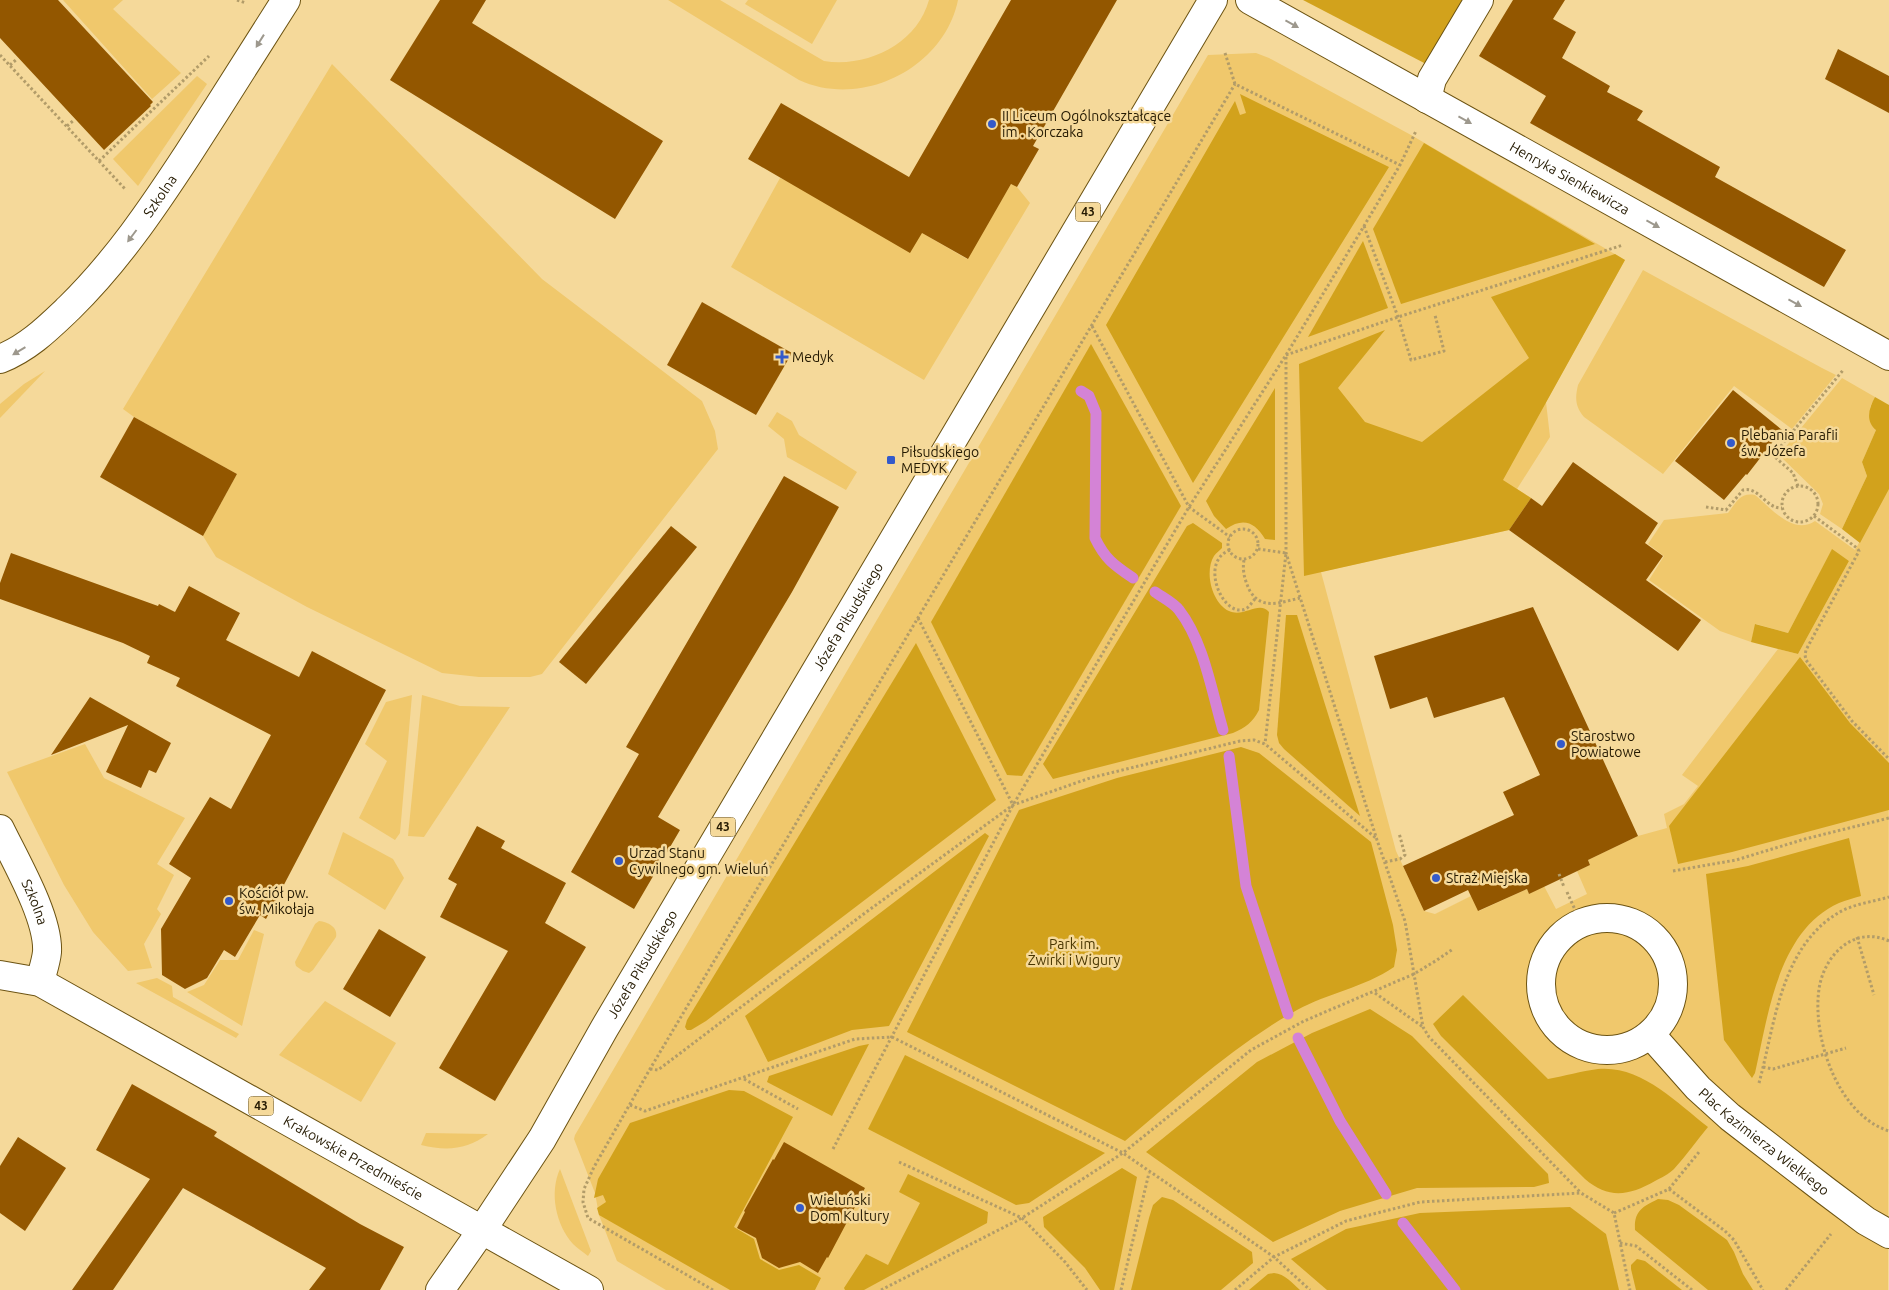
<svg xmlns="http://www.w3.org/2000/svg" width="1889" height="1290" viewBox="0 0 1889 1290" font-family="Ubuntu,sans-serif">
	<style>
		.green { fill: #f0c86c }
		.forest { fill: #d2a21c }
		.lines { fill: none; stroke-linecap: round; stroke-linejoin: round }
		.stream { stroke: #d483d6; stroke-width: 11 }
		.building { fill: #935700 }
		.street-casing { stroke: #6c5312; stroke-width: 30 }
		.secondary-casing { stroke: #6c5312; stroke-width: 30 }
		.primary-casing { stroke: #6c5312; stroke-width: 30 }
		.path { stroke: #b29c69; stroke-width: 3; stroke-dasharray: 2.5 2.5; stroke-linecap: butt }
		.street { stroke: #fff; stroke-width: 28 }
		.secondary { stroke: #fff; stroke-width: 28 }
		.primary { stroke: #fff; stroke-width: 28 }
		.oneway { fill: #9d988d }
		.poi-dot { fill: #345aca; stroke: #f5d99a; stroke-width: 2 }
		.labels { text-anchor: middle; stroke-width: 5; stroke-linejoin: round; paint-order: stroke }
		.shield { fill: #f5d99a; stroke: #635330; stroke-width: 1 }
		.shield-label { font-size: 12px; font-weight: bold; fill: #251a02 }
		.poi-label { font-size: 14px; fill: #251a02; stroke: #f5d99a; text-anchor: start }
		.street-label { font-size: 14px; fill: #251a02; stroke: #f5d99a }
		.park-label { font-size: 14px; fill: #493601; stroke: #f5d99a }
	</style>
	<rect width="100%" height="100%" fill="#f5d99a"/>
	<!-- green -->
	<g class="green">
		<path d="M 63,0 L 123,0 L 113,9 L 181,73 L 152,99 Z"/>
		<path d="M 668,0 L 720,0 L 824,61 C 867,68 917,44 929,0 L 958,0 C 944,68 862,109 799,80 Z"/>
		<path d="M 748,0 L 837,0 L 812,44 L 745,4 Z"/>
		<path d="M 1256,53 L 1269,58 L 1411,135 L 1625,260 L 1546,402 L 1550,437 L 1517,489 L 1531,498 L 1509,530 L 1321,572 L 1396,851 L 1424,911 L 1435,914 L 1471,896 L 1479,911 L 1527,889 L 1529,894 L 1544,886 L 1556,909 L 1587,894 L 1577,871 L 1590,865 L 1588,860 L 1638,836 L 1667,828 L 1664,814 L 1684,804 L 1698,786 L 1682,775 L 1778,649 L 1798,654 L 1849,561 L 1832,550 L 1788,633 L 1756,624 L 1751,642 L 1720,631 L 1649,580 L 1664,556 L 1648,544 L 1664,520 L 1728,513 C 1736,503 1740,492 1755,495 C 1771,508 1793,536 1815,521 L 1855,550 L 1889,488 L 1888,1290 L 666,1290 L 617,1261 L 599,1215 L 595,1193 L 574,1139 L 575,1135 L 1208,55 Z"/>
		<path d="M 332,64 L 542,279 L 702,401 L 715,431 L 718,449 L 542,674 L 530,677 L 479,677 L 442,673 L 307,607 L 216,557 L 203,536 L 237,474 L 134,417 L 123,409 Z"/>
		<path d="M 197,76 L 207,84 L 138,186 L 113,159 Z"/>
		<path d="M 780,178 L 922,233 L 967,259 L 1011,184 L 1017,187 L 1030,203 L 924,380 L 731,267 Z"/>
		<path d="M 1643,270 L 1822,368 L 1836,375 L 1792,429 L 1734,386 L 1663,474 L 1584,417 C 1575,406 1575,398 1578,385 Z"/>
		<path d="M 45,371 L 0,418 L 0,404 L 24,384 Z"/>
		<path d="M 1842,378 L 1875,397 L 1870,407 L 1876,430 L 1862,462 L 1867,476 L 1842,529 L 1820,514 L 1823,504 L 1819,494 L 1779,455 Z"/>
		<path d="M 777,412 L 792,421 L 799,435 L 857,472 L 846,490 L 787,457 L 784,439 L 768,426 Z"/>
		<path d="M 412,695 L 400,833 L 395,840 L 359,818 L 387,761 L 365,744 L 386,702 Z"/>
		<path d="M 422,695 L 460,706 L 510,707 L 424,837 L 408,836 Z"/>
		<path d="M 85,744 L 104,778 L 185,818 L 157,864 L 174,875 L 157,909 L 161,914 L 144,944 L 152,968 L 128,971 L 93,932 L 64,885 L 7,772 Z"/>
		<path d="M 343,832 L 393,859 L 404,878 L 385,910 L 328,874 Z"/>
		<path d="M 319,921 C 328,922 338,927 336,937 L 313,970 L 309,973 L 303,971 L 296,966 L 295,962 L 315,924 Z"/>
		<path d="M 254,930 L 264,934 L 242,1026 L 187,992 L 204,985 L 220,960 L 238,960 Z"/>
		<path d="M 157,978 L 172,986 L 173,997 L 239,1034 L 236,1038 L 136,983 Z"/>
		<path d="M 325,1001 L 396,1043 L 361,1102 L 279,1055 Z"/>
		<path d="M 426,1133 L 488,1134 C 467,1150 446,1151 421,1145 Z"/>
		<path d="M 560,1169 L 591,1251 L 588,1256 C 583,1252 577,1248 573,1244 C 556,1225 549,1193 560,1169 Z"/>
	</g>
	<!-- forest -->
	<g class="forest">
		<path d="M 1303,0 L 1467,0 L 1428,65 Z"/>
		<path d="M 1240,94 L 1389,167 L 1193,483 L 1106,325 L 1235,101 L 1240,115 L 1246,113 Z"/>
		<path d="M 1424,143 L 1595,244 L 1401,304 L 1373,229 Z"/>
		<path d="M 1363,241 L 1388,308 L 1308,337 Z"/>
		<path d="M 1615,254 L 1625,260 L 1503,480 L 1531,498 L 1509,530 L 1304,576 L 1299,364 L 1385,330 L 1338,388 L 1365,422 L 1422,442 L 1529,358 L 1491,297 Z"/>
		<path d="M 1091,344 L 1181,506 L 1022,776 L 1007,775 L 931,622 Z"/>
		<path d="M 1275,388 L 1275,540 L 1265,539 C 1255,522 1243,517 1226,529 L 1214,516 L 1206,501 Z"/>
		<path d="M 1875,397 L 1889,405 L 1889,489 L 1860,543 L 1842,529 L 1867,476 L 1862,462 L 1876,430 C 1865,421 1869,408 1875,397 Z"/>
		<path d="M 1193,523 L 1222,543 L 1222,548 C 1220,550 1216,553 1214,556 C 1204,572 1212,603 1229,611 C 1244,618 1259,600 1269,612 L 1259,710 C 1253,722 1245,728 1233,733 L 1053,779 L 1043,764 L 1187,526 Z"/>
		<path d="M 1832,549 L 1849,561 L 1798,654 L 1751,642 L 1755,624 L 1788,633 Z"/>
		<path d="M 1286,615 L 1297,615 L 1360,816 L 1284,749 L 1279,743 L 1277,735 Z"/>
		<path d="M 916,643 L 996,800 L 706,1021 L 691,1030 L 687,1030 L 685,1027 L 687,1020 Z"/>
		<path d="M 1800,657 L 1850,723 L 1889,763 L 1889,810 L 1732,852 L 1678,864 L 1669,826 Z"/>
		<path d="M 1241,747 L 1259,753 L 1371,842 L 1393,925 L 1397,950 L 1394,967 C 1363,988 1328,993 1297,1010 C 1234,1045 1180,1095 1125,1141 L 907,1032 L 1019,810 L 1117,778 Z"/>
		<path d="M 985,833 L 989,836 L 889,1026 L 852,1030 L 768,1062 L 745,1016 Z"/>
		<path d="M 1849,838 L 1861,896 C 1854,898 1846,900 1839,903 C 1778,930 1768,1016 1755,1073 L 1752,1078 L 1724,1040 L 1706,874 L 1748,866 Z"/>
		<path d="M 1463,995 L 1548,1079 C 1565,1076 1581,1071 1598,1069 C 1641,1065 1676,1102 1708,1127 C 1697,1140 1686,1156 1674,1169 C 1669,1174 1661,1178 1655,1181 C 1629,1196 1608,1199 1585,1179 L 1441,1036 L 1433,1024 Z"/>
		<path d="M 1370,1009 L 1412,1036 L 1548,1174 L 1549,1183 L 1534,1187 L 1417,1188 L 1340,1211 L 1273,1242 L 1146,1152 L 1257,1062 L 1312,1033 Z"/>
		<path d="M 869,1044 L 832,1116 L 767,1082 L 769,1076 L 859,1046 Z"/>
		<path d="M 905,1055 L 1105,1153 L 1029,1203 L 1016,1205 L 868,1129 Z"/>
		<path d="M 729,1090 L 744,1091 L 793,1117 L 734,1227 L 754,1239 L 760,1259 L 779,1270 L 799,1265 L 821,1278 L 815,1290 L 730,1290 L 599,1215 L 597,1208 L 606,1202 L 603,1195 L 594,1198 L 598,1179 L 630,1123 Z"/>
		<path d="M 1122,1168 L 1137,1177 L 1114,1290 L 1100,1290 L 1085,1268 L 1044,1227 L 1043,1217 Z"/>
		<path d="M 908,1174 L 988,1212 L 987,1223 L 864,1290 L 845,1290 L 844,1288 L 866,1254 L 888,1265 L 920,1203 L 899,1192 Z"/>
		<path d="M 1162,1197 L 1173,1200 L 1252,1252 L 1253,1263 L 1221,1290 L 1131,1290 L 1149,1218 L 1153,1205 Z"/>
		<path d="M 1658,1199 L 1668,1200 L 1679,1205 L 1727,1240 L 1734,1252 L 1743,1274 L 1753,1290 L 1708,1290 L 1635,1230 C 1634,1211 1642,1207 1658,1199 Z"/>
		<path d="M 1570,1207 L 1606,1234 L 1619,1290 L 1327,1290 L 1291,1259 L 1346,1229 L 1420,1213 Z"/>
		<path d="M 1637,1259 L 1645,1261 L 1682,1290 L 1636,1290 L 1631,1269 L 1631,1265 Z"/>
		<path d="M 1274,1273 C 1285,1274 1292,1283 1300,1290 L 1249,1290 L 1268,1274 Z"/>
	</g>
	<g class="lines">
		<!-- stream -->
		<g class="stream">
			<path d="M 1081,391 L 1089,396 L 1096,413 L 1095,538 C 1105,559 1114,565 1133,578"/>
			<path d="M 1155,592 C 1162,597 1174,603 1179,610 C 1204,642 1212,693 1223,730"/>
			<path d="M 1229,756 L 1246,886 L 1288,1014"/>
			<path d="M 1298,1038 L 1340,1121 L 1386,1194"/>
			<path d="M 1403,1223 L 1455,1290"/>
		</g>
	</g>
	<!-- building -->
	<g class="building">
		<path d="M 0,0 L 58,0 L 153,102 L 150,105 L 151,106 L 104,150 L 0,38 Z"/>
		<path d="M 440,0 L 486,0 L 472,23 L 663,141 L 615,219 L 390,80 Z"/>
		<path d="M 1011,0 L 1117,0 L 1033,146 L 1039,149 L 1017,187 L 1011,184 L 968,259 L 922,233 L 910,253 L 748,159 L 781,103 L 909,177 Z"/>
		<path d="M 1513,0 L 1565,0 L 1553,19 L 1576,32 L 1562,58 L 1610,86 L 1607,92 L 1643,111 L 1637,120 L 1720,167 L 1715,177 L 1846,250 L 1824,287 L 1530,123 L 1546,96 L 1479,56 Z"/>
		<path d="M 1838,49 L 1889,76 L 1889,113 L 1825,79 Z"/>
		<path d="M 702,302 L 792,353 L 756,415 L 667,365 Z"/>
		<path d="M 1733,390 L 1782,430 L 1747,475 L 1746,474 L 1724,500 L 1675,461 Z"/>
		<path d="M 134,417 L 237,474 L 203,536 L 100,477 Z"/>
		<path d="M 1573,462 L 1658,523 L 1645,543 L 1663,556 L 1646,580 L 1701,620 L 1678,651 L 1509,530 L 1531,498 L 1542,506 Z"/>
		<path d="M 784,476 L 839,507 L 792,592 L 658,817 L 680,830 L 634,909 L 571,872 L 639,754 L 626,747 Z"/>
		<path d="M 671,526 L 697,547 L 586,684 L 559,662 Z"/>
		<path d="M 11,553 L 158,606 L 159,604 L 175,612 L 189,586 L 240,613 L 226,640 L 299,677 L 312,651 L 386,690 L 266,919 L 260,915 L 235,957 L 224,950 L 207,978 L 185,989 L 162,975 L 161,929 L 191,878 L 169,864 L 210,797 L 231,809 L 271,735 L 176,686 L 180,678 L 147,663 L 150,656 L 123,643 L 0,599 L 0,583 Z"/>
		<path d="M 1533,607 L 1638,836 L 1588,860 L 1590,865 L 1529,894 L 1527,889 L 1478,911 L 1468,890 L 1424,911 L 1403,866 L 1514,815 L 1503,792 L 1540,775 L 1504,697 L 1434,718 L 1427,697 L 1390,709 L 1374,656 Z"/>
		<path d="M 90,697 L 171,743 L 156,773 L 149,770 L 141,788 L 106,772 L 128,725 L 51,755 Z"/>
		<path d="M 477,826 L 505,841 L 501,848 L 566,883 L 545,923 L 586,947 L 495,1101 L 439,1068 L 508,951 L 440,917 L 457,884 L 448,879 Z"/>
		<path d="M 379,929 L 426,957 L 390,1017 L 343,989 Z"/>
		<path d="M 132,1084 L 217,1132 L 214,1136 L 360,1224 L 404,1247 L 380,1290 L 309,1290 L 326,1268 L 183,1188 L 113,1290 L 72,1290 L 150,1179 L 96,1150 Z"/>
		<path d="M 18,1137 L 66,1168 L 25,1231 L 0,1213 L 0,1166 Z"/>
		<path d="M 784,1142 L 865,1188 L 828,1258 L 827,1257 L 818,1273 L 800,1262 L 779,1268 L 762,1258 L 756,1238 L 737,1228 L 745,1212 L 744,1211 L 773,1159 L 774,1160 Z"/>
	</g>
	<g class="lines">
		<!-- street casing -->
		<g class="street-casing">
			<g id="street">
				<path id="s1" d="M 1250,0 L 1889,356"/>
				<path d="M 1427,99 L 1432,79 L 1479,0"/>
				<path id="s2" d="M 0,359 C 28,348 48,328 69,308 C 116,262 152,209 188,154 C 221,103 253,52 286,0"/>
				<path id="s3" d="M 0,829 C 15,860 49,918 47,952 C 46,962 42,973 40,982"/>
				<circle cx="1607" cy="984" r="66"/>
				<path id="s4" d="M 1651,1035 L 1698,1088 L 1730,1117 L 1826,1191 L 1866,1221 L 1889,1234"/>
				<path d="M 482,1230 L 589,1290"/>
			</g>
		</g>
		<!-- secondary casing -->
		<g class="secondary-casing">
			<path id="secondary" d="M 440,1290 L 482,1230"/>
		</g>
		<!-- primary casing -->
		<g class="primary-casing">
			<g id="primary">
				<path id="s5" d="M 0,975 L 40,982 L 482,1230 L 542,1139 L 604,1029 L 1213,0"/>
			</g>
		</g>
		<!-- path -->
		<g class="path">
			<path d="M 237,0 L 246,3"/>
			<path d="M 1225,53 L 1235,84 L 1400,165"/>
			<path d="M 0,55 L 126,190"/>
			<path d="M 10,65 L 17,59"/>
			<path d="M 67,126 L 74,120"/>
			<path d="M 99,161 L 209,56"/>
			<path d="M 1364,226 L 1398,317 L 1411,360 L 1444,351 L 1435,315"/>
			<path d="M 1092,326 L 1189,507 L 1230,537"/>
			<path d="M 1286,355 L 1398,317 L 1623,245"/>
			<path d="M 1286,357 L 1286,553 L 1377,840 L 1405,921 L 1423,1027 L 1429,1037 L 1581,1193"/>
			<path d="M 1798,486 L 1793,473 L 1776,458 L 1776,452 L 1844,369"/>
			<circle cx="1800" cy="504" r="18"/>
			<path d="M 1706,507 L 1726,510 L 1743,490 C 1759,486 1766,509 1782,508"/>
			<path d="M 1814,516 L 1857,548 L 1859,551 L 1806,650 L 1805,655 L 1806,660 L 1852,721 L 1889,759"/>
			<circle cx="1243" cy="544" r="15"/>
			<path d="M 1258,549 L 1286,553 L 1265,744"/>
			<path d="M 1230,550 C 1197,562 1225,622 1247,608 C 1250,606 1252,602 1255,599"/>
			<path d="M 1244,560 C 1242,571 1245,581 1250,591 C 1262,611 1281,602 1300,598"/>
			<path d="M 918,618 L 1013,805"/>
			<path d="M 1385,862 L 1400,859 L 1405,855 L 1399,833"/>
			<path d="M 1673,871 L 1736,860 L 1805,839 L 1889,818"/>
			<path d="M 1559,874 L 1564,887"/>
			<path d="M 1567,892 L 1581,923"/>
			<path d="M 1857,937 L 1874,995"/>
			<path d="M 1889,941 C 1854,925 1824,955 1819,989 C 1812,1038 1838,1115 1889,1131"/>
			<path d="M 1375,993 L 1423,1027"/>
			<path d="M 1763,1067 L 1773,1069 L 1846,1048"/>
			<path d="M 650,1069 L 658,1070 L 865,913 L 1013,805 L 1090,778 L 1240,741 L 1254,740 L 1265,744 L 1377,839"/>
			<path d="M 744,1079 L 798,1109"/>
			<path d="M 1759,1083 C 1775,1025 1780,948 1838,913 C 1853,904 1872,902 1889,897"/>
			<path d="M 630,1105 L 645,1111 L 855,1039 L 892,1037 L 1123,1153 L 1274,1257 L 1310,1290"/>
			<path d="M 833,1149 L 1013,805 L 1189,507 L 1286,355 L 1364,226 L 1400,165 L 1416,131"/>
			<path d="M 899,1162 L 1022,1218 L 1065,1262 L 1087,1290"/>
			<path d="M 1669,1189 L 1725,1231 L 1734,1240 L 1763,1290"/>
			<path d="M 1614,1213 L 1669,1189 L 1699,1152"/>
			<path d="M 1620,1243 L 1636,1246 L 1692,1290"/>
			<path d="M 713,1290 L 588,1218 L 583,1202 L 584,1189 L 594,1167 L 650,1069 L 1235,84"/>
			<path d="M 881,1290 L 1022,1218 L 1123,1153 L 1251,1050 L 1304,1021 L 1414,974 L 1437,960 L 1453,949"/>
			<path d="M 1121,1290 L 1149,1173"/>
			<path d="M 1235,1290 L 1274,1257 L 1346,1221 L 1420,1202 L 1581,1193 L 1614,1213 L 1630,1290"/>
			<path d="M 1786,1290 L 1831,1234"/>
		</g>
		<!-- street -->
		<use href="#street" class="street"/>
		<!-- secondary -->
		<use href="#secondary" class="secondary"/>
		<!-- primary -->
		<use href="#primary" class="primary"/>
	</g>
	<!-- one-way arrows -->
	<defs><path id="oneway-solid" d="M-6-.8H1V-3.2L6.5 0L1 3.2V.8H-6Z" transform="scale(1.25)"/></defs>
	<g class="oneway">
		<use href="#oneway-solid" transform="translate(1292 24) rotate(29)"/>
		<use href="#oneway-solid" transform="translate(260 41) rotate(122)"/>
		<use href="#oneway-solid" transform="translate(1465 120) rotate(29)"/>
		<use href="#oneway-solid" transform="translate(1653 224) rotate(29)"/>
		<use href="#oneway-solid" transform="translate(132 236) rotate(127)"/>
		<use href="#oneway-solid" transform="translate(1795 303) rotate(29)"/>
		<use href="#oneway-solid" transform="translate(19 351) rotate(149)"/>
	</g>
	<!-- markers -->
	<g class="poi-dot">
		<circle cx="992" cy="124" r="5"/>
		<path d="M779.5 349.5h5v5h5v5h-5v5h-5v-5h-5v-5h5z"/>
		<circle cx="1731" cy="443" r="5"/>
		<rect x="886" y="455" width="10" height="10" rx="2.5"/>
		<circle cx="1561" cy="744" r="5"/>
		<circle cx="619" cy="861" r="5"/>
		<circle cx="1436" cy="878" r="5"/>
		<circle cx="229" cy="901" r="5"/>
		<circle cx="800" cy="1208" r="5"/>
	</g>
	<g class="labels">
		<!-- shield labels -->
		<g class="shield">
			<rect x="1075.5" y="202.5" width="25" height="19" rx="4"/>
			<rect x="710.5" y="817.5" width="25" height="19" rx="4"/>
			<rect x="248.5" y="1096.5" width="25" height="19" rx="4"/>
		</g>
		<g class="shield-label">
			<text x="1088" y="216">43</text>
			<text x="723" y="831">43</text>
			<text x="261" y="1110">43</text>
		</g>
		<!-- poi labels -->
		<g class="poi-label">
			<text x="1002" y="121">II Liceum Ogólnokształcące<tspan x="1002" dy="16">im . Korczaka</tspan></text>
			<text x="792" y="362">Medyk</text>
			<text x="1741" y="440">Plebania Parafii<tspan x="1741" dy="16">św. Józefa</tspan></text>
			<text x="901" y="457">Piłsudskiego<tspan x="901" dy="16">MEDYK</tspan></text>
			<text x="1571" y="741">Starostwo<tspan x="1571" dy="16">Powiatowe</tspan></text>
			<text x="629" y="858">Urzad Stanu<tspan x="629" dy="16">Cywilnego gm. Wieluń</tspan></text>
			<text x="1446" y="883">Straż Miejska</text>
			<text x="239" y="898">Kościół pw.<tspan x="239" dy="16">św. Mikołaja</tspan></text>
			<text x="810" y="1205">Wieluński<tspan x="810" dy="16">Dom Kultury</tspan></text>
		</g>
		<!-- street labels -->
		<g class="street-label">
			<text dy="5" stroke="none"><textPath href="#s1" startOffset="366">Henryka Sienkiewicza</textPath></text>
			<text dy="5" stroke="none"><textPath href="#s2" startOffset="231">Szkolna</textPath></text>
			<text dy="5" stroke="none"><textPath href="#s5" startOffset="1262">Józefa Piłsudskiego</textPath></text>
			<text dy="5" stroke="none"><textPath href="#s3" startOffset="81">Szkolna</textPath></text>
			<text dy="5" stroke="none"><textPath href="#s5" startOffset="858">Józefa Piłsudskiego</textPath></text>
			<text dy="5" stroke="none"><textPath href="#s4" startOffset="156">Plac Kazimierza Wielkiego</textPath></text>
			<text dy="5" stroke="none"><textPath href="#s5" startOffset="400">Krakowskie Przedmieście</textPath></text>
		</g>
		<!-- park labels -->
		<g class="park-label">
			<text x="1074" y="949">Park im.<tspan x="1074" dy="16">Żwirki i Wigury</tspan></text>
		</g>
	</g>
</svg>
